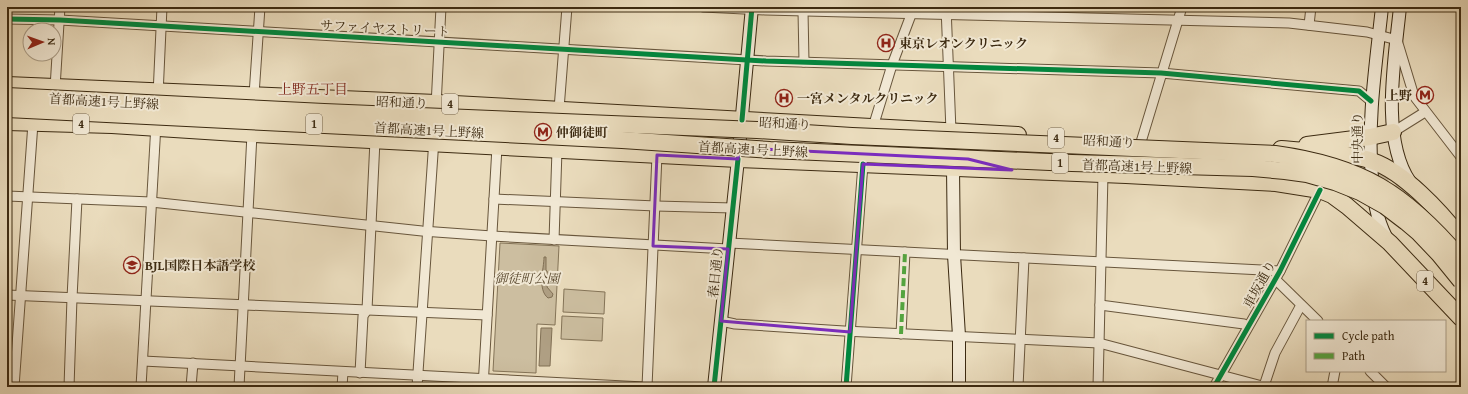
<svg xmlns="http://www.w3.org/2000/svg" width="1468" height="394" viewBox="0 0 1468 394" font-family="'Gentium Book Plus','Noto Serif JP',serif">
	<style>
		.green { fill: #ccbea0; stroke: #847458 }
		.water { fill: #af9f83; stroke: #817055 }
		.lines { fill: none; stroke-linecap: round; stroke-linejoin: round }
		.highway-tunnel { stroke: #c7b89b; stroke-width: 16; stroke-dasharray: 16 8; stroke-linecap: butt }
		.street-casing { stroke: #68563c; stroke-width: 11 }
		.secondary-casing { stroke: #3c2a11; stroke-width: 14 }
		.highway-casing { stroke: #3c2a11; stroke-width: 18 }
		.street { stroke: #f1e8d4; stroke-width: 9 }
		.secondary { stroke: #f1e8d4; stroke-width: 12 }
		.highway { stroke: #eadcbd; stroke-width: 16 }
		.highway-bridge-casing { stroke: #3c2a11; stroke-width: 18; stroke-linecap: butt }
		.highway-bridge { stroke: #eadcbd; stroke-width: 16 }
		.quiet { stroke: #54a43f; stroke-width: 4; stroke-dasharray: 8 4; stroke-linecap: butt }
		.cycleway-casing { stroke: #f1e8d4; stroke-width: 8 }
		.cycleway { stroke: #00873e; stroke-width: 5 }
		.marked { fill: none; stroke: #7b2cbf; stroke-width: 3; stroke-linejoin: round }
		.labels { text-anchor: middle; stroke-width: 4; stroke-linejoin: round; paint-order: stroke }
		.shield { fill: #f1e8d4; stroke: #72634c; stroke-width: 1 }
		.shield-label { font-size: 12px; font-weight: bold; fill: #3c2a11 }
		.street-label { font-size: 13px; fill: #3c2a11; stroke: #f1e8d4 }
		.poi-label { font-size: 13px; font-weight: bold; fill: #3c2a11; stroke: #f1e8d4; text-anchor: start }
		.park-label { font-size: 13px; font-style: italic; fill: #59482e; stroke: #f1e8d4 }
		.neighbourhood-label { font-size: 14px; fill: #7a1f14; stroke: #f1e8d4 }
	</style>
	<rect width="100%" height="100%" fill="#eadcbd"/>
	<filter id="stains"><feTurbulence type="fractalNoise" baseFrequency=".005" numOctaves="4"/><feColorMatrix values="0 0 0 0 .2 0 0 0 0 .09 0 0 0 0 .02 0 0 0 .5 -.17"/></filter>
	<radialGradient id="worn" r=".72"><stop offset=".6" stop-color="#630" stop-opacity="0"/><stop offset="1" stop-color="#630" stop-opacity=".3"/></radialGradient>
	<!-- green -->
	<g class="green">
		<path d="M 500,243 L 559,246 L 555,325 L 537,324 L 536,373 L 493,371 Z"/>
		<path d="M 564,289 L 605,292 L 604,314 L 563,312 Z"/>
		<path d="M 562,316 L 603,318 L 602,341 L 561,339 Z"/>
	</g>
	<!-- water -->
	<g class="water">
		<path d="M 544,257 L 546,257 L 546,270 L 549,274 L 547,287 L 553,294 L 552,297 L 548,298 C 537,289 544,269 544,257 Z"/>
		<path d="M 541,328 L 552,328 L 550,366 L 539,366 Z"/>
	</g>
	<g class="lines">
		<!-- highway-tunnel -->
		<path class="highway-tunnel" d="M 1372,180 L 1416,191"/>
		<!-- street casing -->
		<g class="street-casing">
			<g id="street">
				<path d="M 703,7 L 765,10 L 1289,23 L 1367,32 L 1397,40 L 1414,96 L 1461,157"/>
				<path d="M 946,7 L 951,131"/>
				<path d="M 803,11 L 804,62"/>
				<path d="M 7,19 L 60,20 L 766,61 L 1161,73 L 1359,91 L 1371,101"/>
				<path d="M 1309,25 L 1311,7"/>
				<path d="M 55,88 L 60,7"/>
				<path d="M 158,95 L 162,7"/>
				<path d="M 254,95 L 260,7"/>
				<path d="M 436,106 L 441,7"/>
				<path d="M 559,109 L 567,7"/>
				<path d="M 873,127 L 892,65 L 914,7"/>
				<path d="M 1393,132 L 1425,112"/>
				<path d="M 1141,142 L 1182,7"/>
				<path d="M 7,196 L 151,202 L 422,231 L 492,236 L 728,249"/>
				<path d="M 494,199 L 656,206 L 733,208"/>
				<path d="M 554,240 L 557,150"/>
				<path d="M 729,243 L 1280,271"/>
				<path d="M 1275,279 L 1318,321"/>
				<path d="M 7,295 L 487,315"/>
				<path d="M 1100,305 L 1244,324 L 1248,326"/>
				<path d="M 721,321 L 735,324 L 844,331 L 1099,343 L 1266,387"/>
				<path d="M 901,334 L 905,252"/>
				<path d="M 143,361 L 644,387"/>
				<path d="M 1370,371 L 1386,387"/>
				<path d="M 360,373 L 363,316 L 367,310 L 375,140"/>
				<path d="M 1264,386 L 1275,353 L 1301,305"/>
				<path d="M 14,387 L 33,123"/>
				<path d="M 69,387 L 72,298 L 77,199"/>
				<path d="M 141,387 L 156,124"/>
				<path d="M 191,387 L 193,363"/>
				<path d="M 239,387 L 252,134"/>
				<path d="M 342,387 L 343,372"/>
				<path d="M 417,387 L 434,139"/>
				<path d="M 483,387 L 497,147"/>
				<path d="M 647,387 L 657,155"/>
				<path d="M 846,387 L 863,164"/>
				<path d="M 1018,387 L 1024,258"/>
				<path d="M 1098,387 L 1103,174"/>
				<path d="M 1214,387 L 1280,271 L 1320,190"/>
				<path d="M 1332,387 L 1335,371"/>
			</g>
		</g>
		<!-- secondary casing -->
		<g class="secondary-casing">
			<g id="secondary">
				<path d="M 1382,7 C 1376,64 1367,121 1372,178 C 1374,200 1376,217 1386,237"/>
				<path d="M 1400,7 C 1395,58 1380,138 1410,182"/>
				<path d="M 953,168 L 954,255 L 959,336 L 959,387"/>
				<path d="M 714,387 L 738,159 L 752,7"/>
			</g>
		</g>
		<!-- highway casing -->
		<g class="highway-casing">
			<g id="highway">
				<path d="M 7,85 L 436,103 L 1018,135"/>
				<path d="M 7,122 L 112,125 L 252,134 L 738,159 L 1126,175 L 1276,183 L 1320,190 L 1332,195 L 1347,206 L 1390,243 L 1461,318"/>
				<path d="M 1307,145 L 1370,137 L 1393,132"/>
				<path d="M 1281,149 C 1302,151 1324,152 1345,155 C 1354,157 1363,157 1372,161 C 1404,172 1440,211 1461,238"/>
			</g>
		</g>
		<!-- street -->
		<use href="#street" class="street"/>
		<!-- secondary -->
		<use href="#secondary" class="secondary"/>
		<!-- highway -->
		<use href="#highway" class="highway"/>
		<!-- highway-bridge casing -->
		<g class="highway-bridge-casing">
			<g id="highway-bridge">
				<path d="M 7,96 L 324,112 L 757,130 L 852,136 L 1275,154 C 1362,166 1405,193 1461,259"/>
				<path d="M 7,109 L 622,140 L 770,150 L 1072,163 L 1253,168 L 1285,171 L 1307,174 L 1335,182 L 1360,192 L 1385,206 L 1406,222 L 1419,233 L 1439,254 L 1461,281"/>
			</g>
		</g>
		<!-- highway-bridge -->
		<use href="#highway-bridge" class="highway-bridge"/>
		<!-- quiet -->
		<path class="quiet" d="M 901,334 L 905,252"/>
		<!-- cycleway casing -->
		<g class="cycleway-casing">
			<g id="cycleway">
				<path d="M 7,19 L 60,20 L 766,61 L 1161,73 L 1359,91 L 1371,101"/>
				<path d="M 742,120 L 752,7"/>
				<path d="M 714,387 L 738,159"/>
				<path d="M 846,387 L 863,164"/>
				<path d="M 1214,387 L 1280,271 L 1320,190"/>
			</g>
		</g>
		<!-- cycleway -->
		<use href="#cycleway" class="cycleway"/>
	</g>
	<!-- marked area -->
	<path class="marked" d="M 739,148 L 968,159 L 1012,170 L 863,164 L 850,332 L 721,321 L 728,249 L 653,246 L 657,155 L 738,159 Z"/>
	<!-- icons -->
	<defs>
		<g id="hospital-ring" transform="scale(0.9)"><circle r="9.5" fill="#f1e8d4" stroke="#8f2418" stroke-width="1.5"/><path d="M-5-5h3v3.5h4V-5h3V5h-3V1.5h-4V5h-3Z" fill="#8f2418"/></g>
		<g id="metro-ring" transform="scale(0.9)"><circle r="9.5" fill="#f1e8d4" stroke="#8f2418" stroke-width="1.5"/><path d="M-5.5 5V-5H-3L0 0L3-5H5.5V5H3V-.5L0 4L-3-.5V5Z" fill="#8f2418"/></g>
		<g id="university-ring" transform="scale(0.9)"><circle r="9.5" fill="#f1e8d4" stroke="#8f2418" stroke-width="1.5"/><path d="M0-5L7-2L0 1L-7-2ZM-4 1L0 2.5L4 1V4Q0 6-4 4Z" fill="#8f2418"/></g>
	</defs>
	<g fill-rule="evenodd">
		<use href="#hospital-ring" x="886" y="43"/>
		<use href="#metro-ring" x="1425" y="95"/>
		<use href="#hospital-ring" x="784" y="98"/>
		<use href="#metro-ring" x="543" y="132"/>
		<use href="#university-ring" x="132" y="265"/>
	</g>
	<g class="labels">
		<!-- shield labels -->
		<g class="shield">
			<rect x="442" y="94" width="16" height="20" rx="3"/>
			<rect x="73" y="114" width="16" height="20" rx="3"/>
			<rect x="306" y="114" width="16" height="20" rx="3"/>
			<rect x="1048" y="128" width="16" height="20" rx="3"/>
			<rect x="1052" y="153" width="16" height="20" rx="3"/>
			<rect x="1417" y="271" width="16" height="20" rx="3"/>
		</g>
		<g class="shield-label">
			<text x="450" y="108">4</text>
			<text x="81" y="128">4</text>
			<text x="314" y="128">1</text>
			<text x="1056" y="142">4</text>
			<text x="1060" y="167">1</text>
			<text x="1425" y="285">4</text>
		</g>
		<!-- street labels -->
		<g class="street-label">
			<text transform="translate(385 28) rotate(3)" y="5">サファイヤストリート</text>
			<text transform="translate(104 101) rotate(3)" y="5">首都高速1号上野線</text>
			<text transform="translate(402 102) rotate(2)" y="5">昭和通り</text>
			<text transform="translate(785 123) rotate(3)" y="5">昭和通り</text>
			<text transform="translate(429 130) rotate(3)" y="5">首都高速1号上野線</text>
			<text transform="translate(1357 138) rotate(-90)" y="5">中央通り</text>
			<text transform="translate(1109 141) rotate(3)" y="5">昭和通り</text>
			<text transform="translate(753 149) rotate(3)" y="5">首都高速1号上野線</text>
			<text transform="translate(1137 166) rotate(2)" y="5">首都高速1号上野線</text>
			<text transform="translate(715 272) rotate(-84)" y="5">春日通り</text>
			<text transform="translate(1259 284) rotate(-61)" y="5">車坂通り</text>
		</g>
		<!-- poi labels -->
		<g class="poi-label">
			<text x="899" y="48">東京レオンクリニック</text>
			<text x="1412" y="100" text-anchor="end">上野</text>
			<text x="797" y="103">一宮メンタルクリニック</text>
			<text x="556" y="137">仲御徒町</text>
			<text x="145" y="270">BJL国際日本語学校</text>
		</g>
		<!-- park labels -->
		<g class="park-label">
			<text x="527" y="283">御徒町公園</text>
		</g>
		<!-- neighbourhood labels -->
		<g class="neighbourhood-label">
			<text x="313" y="94">上野五丁目</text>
		</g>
	</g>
	<!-- margin -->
	<rect width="1468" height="394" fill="none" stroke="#eadcbd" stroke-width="24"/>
	<rect x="8" y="8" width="1452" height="378" fill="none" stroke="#3c2a11" stroke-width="2"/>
	<rect x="12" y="12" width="1444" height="370" fill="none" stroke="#3c2a11"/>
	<!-- legend -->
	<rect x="1306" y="320" width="140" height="52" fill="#f1e8d4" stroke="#a99c86"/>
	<rect x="1314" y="333" width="20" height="6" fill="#00873e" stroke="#a99c86"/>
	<text x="1342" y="340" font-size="12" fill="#3c2a11">Cycle path</text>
	<rect x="1314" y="353" width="20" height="6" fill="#54a43f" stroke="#a99c86"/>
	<text x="1342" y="360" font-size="12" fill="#3c2a11">Path</text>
	<!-- north arrow -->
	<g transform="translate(42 42) rotate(88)"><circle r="19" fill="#f1e8d4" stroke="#a99c86"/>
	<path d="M0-3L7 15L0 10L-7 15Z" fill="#8f2418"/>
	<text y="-6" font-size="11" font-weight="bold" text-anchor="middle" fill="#3c2a11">N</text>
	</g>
	<rect width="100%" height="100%" filter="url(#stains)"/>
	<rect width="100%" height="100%" fill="url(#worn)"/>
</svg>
